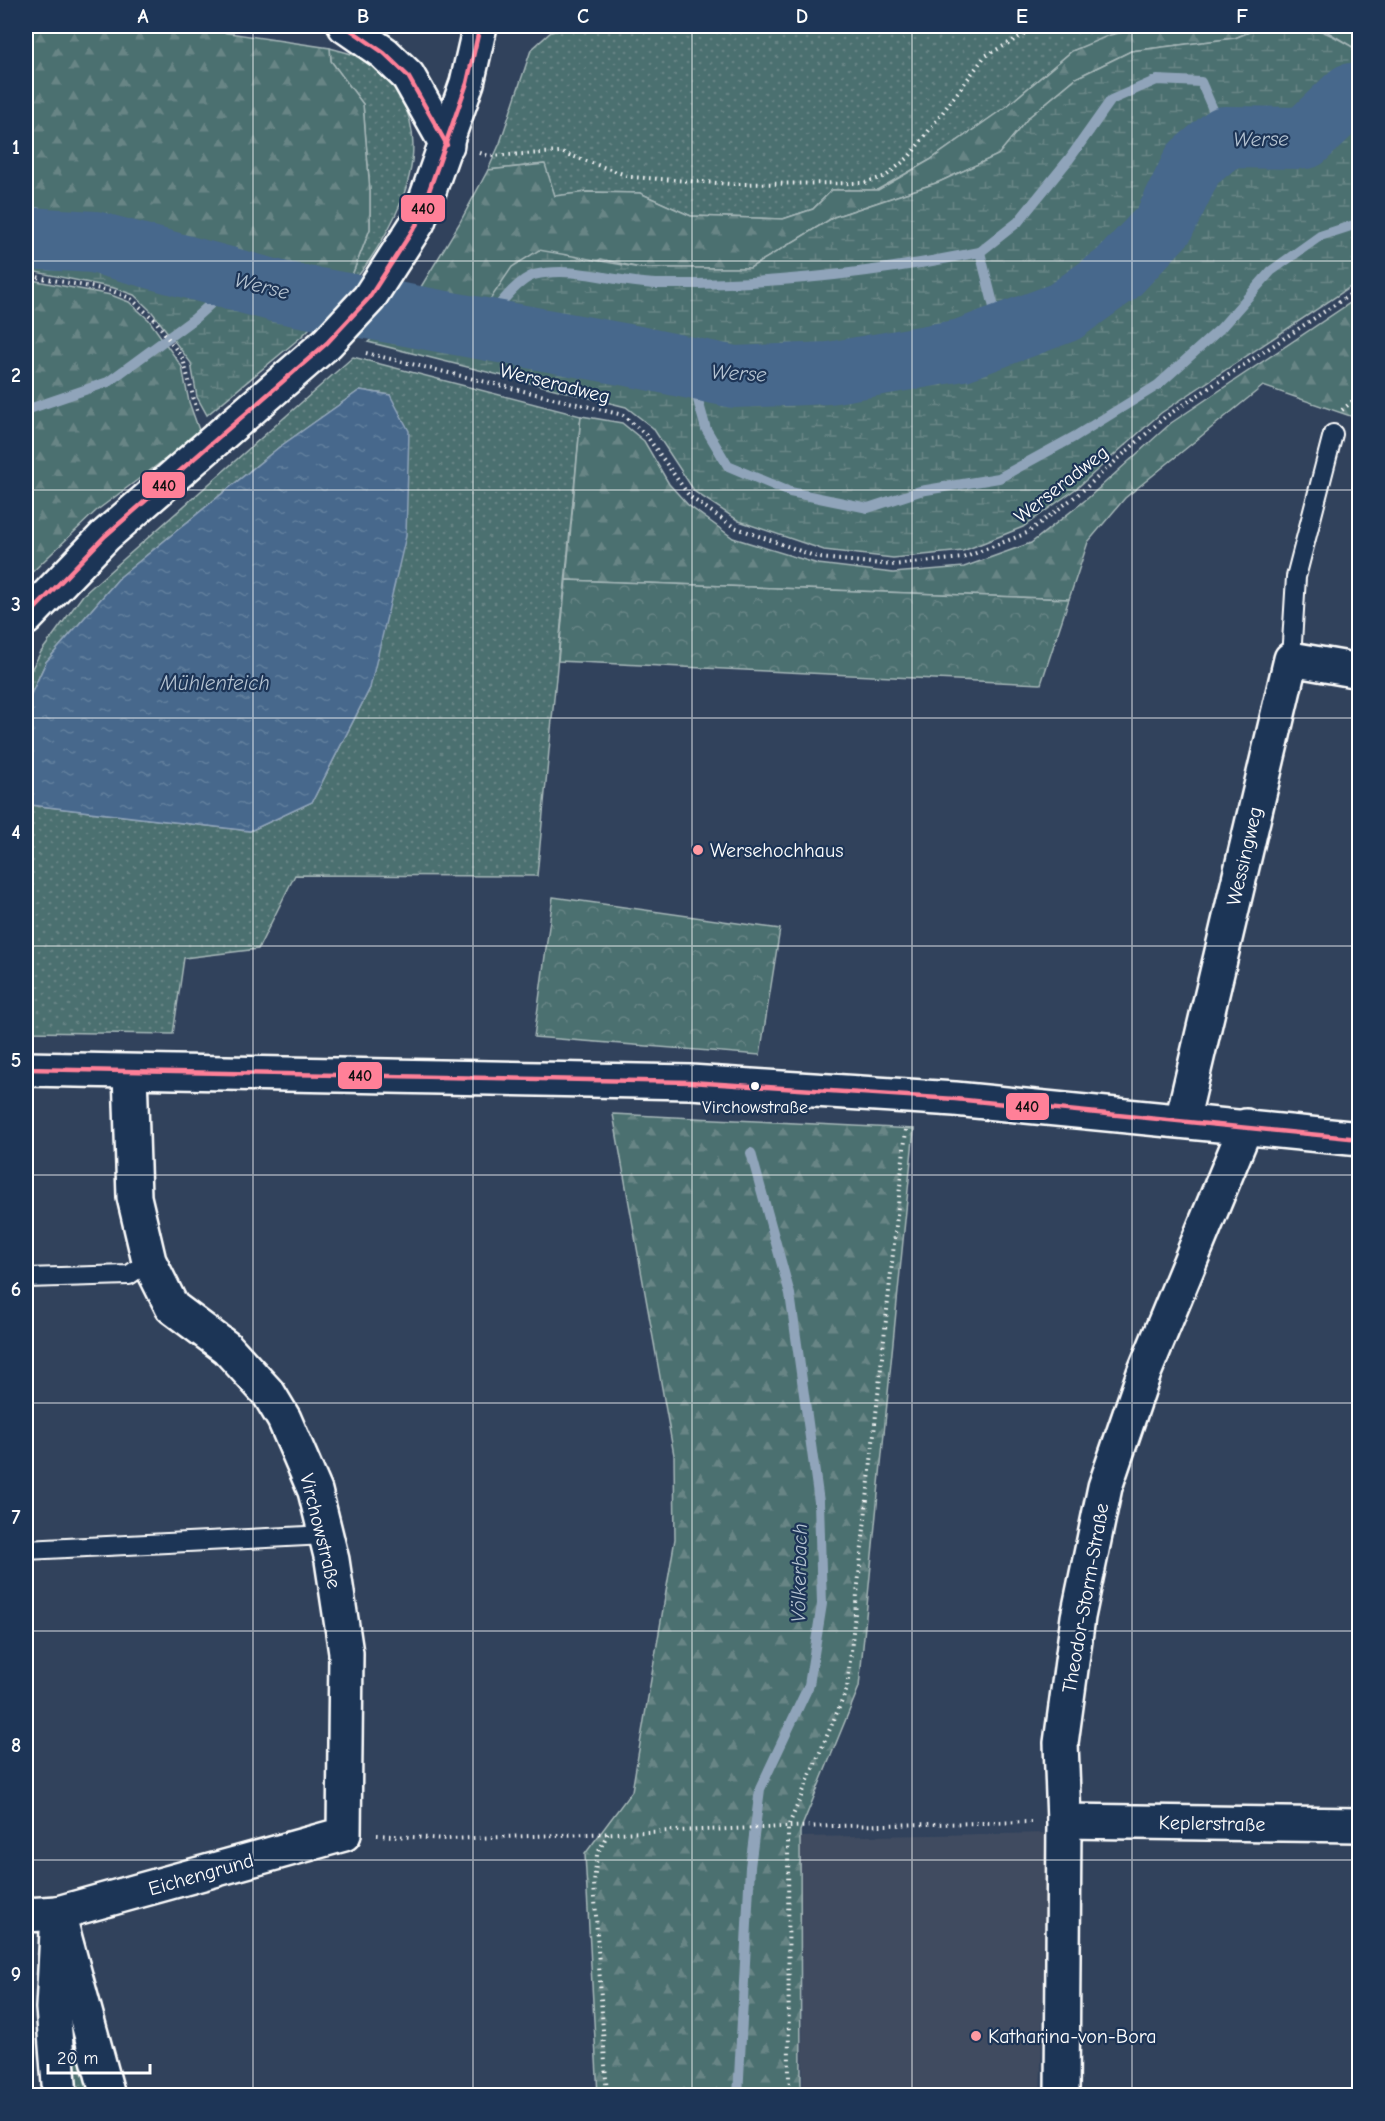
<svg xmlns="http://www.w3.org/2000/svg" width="1385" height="2121" viewBox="0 0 1385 2121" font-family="'Comic Neue',sans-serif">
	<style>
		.built { fill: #3f4b60 }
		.grass { fill: url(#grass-dots); stroke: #a6b7b8; stroke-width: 1.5 }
		.forest { fill: url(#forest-firs); stroke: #a6b7b8; stroke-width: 1.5 }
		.wetland { fill: url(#wetland-marsh); stroke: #a6b7b8; stroke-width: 1.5 }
		.park { fill: url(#park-crowns); stroke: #a6b7b8; stroke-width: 1.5 }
		.water { fill: url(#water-ripples); stroke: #90a4ba; stroke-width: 1.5 }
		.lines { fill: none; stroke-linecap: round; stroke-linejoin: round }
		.stream { stroke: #90a4ba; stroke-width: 10 }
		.river { stroke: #46688c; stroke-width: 62 }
		.service-casing { stroke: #fff; stroke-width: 22 }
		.minor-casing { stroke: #fff; stroke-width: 38 }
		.path { stroke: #fff; stroke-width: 4; stroke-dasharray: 1.5 4.5; stroke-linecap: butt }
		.service { stroke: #1d3557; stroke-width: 18 }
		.minor { stroke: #1d3557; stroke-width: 33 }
		.bus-1-casing { stroke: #1d3557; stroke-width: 9 }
		.bus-1 { stroke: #ff8098; stroke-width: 4.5 }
		.grid { fill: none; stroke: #fff; stroke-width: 1.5; stroke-opacity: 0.55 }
		.poi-dot { fill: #ff9aa2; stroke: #1d3557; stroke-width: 2 }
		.bus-dot { fill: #fff; stroke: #1d3557; stroke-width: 2 }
		.labels { text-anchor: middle; stroke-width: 4.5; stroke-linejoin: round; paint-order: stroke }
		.bus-label { font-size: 18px; fill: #fff; stroke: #1d3557 }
		.street-label { font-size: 20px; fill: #fff; stroke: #1d3557 }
		.poi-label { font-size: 20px; fill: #fff; stroke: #1d3557; text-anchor: start }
		.water-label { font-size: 21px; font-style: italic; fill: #b5c3d1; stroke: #1d3557 }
		.line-badge { stroke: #1d3557; stroke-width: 2 }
		.pale-badge-label { font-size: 16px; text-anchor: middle; font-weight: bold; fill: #111 }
		.neatline { fill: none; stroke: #fff; stroke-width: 2 }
		.grid-label { font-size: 20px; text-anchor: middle; font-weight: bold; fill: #fff }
	</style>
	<defs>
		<pattern id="grass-dots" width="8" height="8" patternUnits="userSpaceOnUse" patternTransform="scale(1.5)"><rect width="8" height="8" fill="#4c6f70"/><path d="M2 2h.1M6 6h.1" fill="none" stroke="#678585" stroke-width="1.8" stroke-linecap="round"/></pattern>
		<pattern id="forest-firs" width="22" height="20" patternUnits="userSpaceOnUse" patternTransform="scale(1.5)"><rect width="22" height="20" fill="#4c6f70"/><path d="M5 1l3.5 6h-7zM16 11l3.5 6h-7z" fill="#678585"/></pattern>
		<pattern id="wetland-marsh" width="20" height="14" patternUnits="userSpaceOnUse" patternTransform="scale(1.5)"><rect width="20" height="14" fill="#4c6f70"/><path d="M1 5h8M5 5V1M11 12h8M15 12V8" fill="none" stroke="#678585"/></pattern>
		<pattern id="park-crowns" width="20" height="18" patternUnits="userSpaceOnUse" patternTransform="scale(1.5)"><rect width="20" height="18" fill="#4c6f70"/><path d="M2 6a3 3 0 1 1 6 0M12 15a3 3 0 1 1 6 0" fill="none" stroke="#678585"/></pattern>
		<pattern id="water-ripples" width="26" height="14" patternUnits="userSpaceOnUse" patternTransform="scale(1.5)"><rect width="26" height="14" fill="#46688c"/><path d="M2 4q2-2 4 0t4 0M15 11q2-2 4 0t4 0" fill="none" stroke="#627f9d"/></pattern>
	</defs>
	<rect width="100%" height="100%" fill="#31425c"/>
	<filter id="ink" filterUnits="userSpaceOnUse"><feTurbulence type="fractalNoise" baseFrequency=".0167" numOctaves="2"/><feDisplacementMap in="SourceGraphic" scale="12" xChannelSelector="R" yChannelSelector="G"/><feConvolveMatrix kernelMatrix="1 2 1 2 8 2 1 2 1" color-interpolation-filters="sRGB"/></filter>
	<g filter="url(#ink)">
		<!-- built -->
		<path class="built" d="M 1049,1833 L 1040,2095 L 803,2095 L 800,1837 Z"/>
		<!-- grass -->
		<g class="grass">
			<path d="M 576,26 L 1151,26 L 1072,51 L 1007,106 L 930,160 L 877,190 L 832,190 L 813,209 L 783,219 L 691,216 L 640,193 L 587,192 L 555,196 L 544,164 L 488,170 L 500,143 L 531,50 L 551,32 Z"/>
			<path d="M 330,48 C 341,51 356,54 365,60 C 456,124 399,226 345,293 L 370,229 L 370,191 L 363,104 L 331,61 Z"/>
			<path d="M 353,357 L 581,416 L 537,876 L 295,875 L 258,949 L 184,958 L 173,1034 L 26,1032 L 26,797 L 32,805 L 250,831 L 312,802 L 370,688 L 390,395 L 360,390 L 278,448 L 120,577 L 46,662 L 26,705 L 26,679 L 41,652 L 83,595 Z"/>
			<path d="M 68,1994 L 98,2095 L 66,2095 Z"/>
		</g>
		<!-- forest -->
		<g class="forest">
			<path d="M 26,26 L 152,26 L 215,31 L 330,48 L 331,61 L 363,104 L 370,191 L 370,229 L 345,293 L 316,288 L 299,271 L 263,265 L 115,223 L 26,206 Z"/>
			<path d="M 1150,26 L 1264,26 L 1235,38 L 1131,51 L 1076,78 L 1029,117 L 998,155 L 939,182 L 834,217 L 750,268 L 640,268 L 601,259 L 483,310 L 465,314 L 410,305 L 459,224 L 488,170 L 545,164 L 555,196 L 587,192 L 640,193 L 691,216 L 783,219 L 813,209 L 832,190 L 878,190 L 930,160 L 1007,106 L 1072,51 L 1110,35 Z"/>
			<path d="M 1308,26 L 1359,26 L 1359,51 L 1323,29 Z"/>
			<path d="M 26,279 L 111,295 L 129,302 L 149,320 L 182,367 L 189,402 L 200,433 L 96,511 L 26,578 Z"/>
			<path d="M 1359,297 L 1359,419 L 1263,386 L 1125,498 L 1088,542 L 1069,599 L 566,580 L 581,416 L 622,423 L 644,441 L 669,484 L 688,505 L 733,538 L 818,564 L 893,573 L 964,567 L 1031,543 L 1088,498 L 1171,423 Z"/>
			<path d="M 613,1114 L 914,1129 L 859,1687 L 800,1831 L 801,2095 L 598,2095 L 585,1854 L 632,1791 L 675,1539 L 674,1455 Z"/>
		</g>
		<!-- wetland -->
		<g class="wetland">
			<path d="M 1264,26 C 1313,25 1317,26 1359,51 L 1359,281 L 1161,413 L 1077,488 L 1023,527 L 963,551 L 893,558 L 824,550 L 739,521 L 695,492 L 653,428 L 626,407 L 368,342 L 410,305 L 465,314 L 483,310 L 512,267 L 539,250 L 640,268 L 750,268 L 834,217 L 939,182 L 998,155 L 1029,117 L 1076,78 L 1131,51 L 1235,38 Z"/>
			<path d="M 26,206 L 115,223 L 263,265 L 299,271 L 316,288 L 345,293 L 301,337 L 207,415 L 197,397 L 191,363 L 152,312 L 134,295 L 114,288 L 26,270 Z"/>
		</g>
		<!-- park -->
		<g class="park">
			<path d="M 566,580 L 1069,599 L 1041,684 L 558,661 Z"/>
			<path d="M 553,897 L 780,929 L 760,1055 L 534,1037 Z"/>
		</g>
		<!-- water -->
		<path class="water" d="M 360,390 L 390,395 L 409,431 L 406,536 L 370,688 L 312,802 L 250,831 L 31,805 L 26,797 L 26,705 L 46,662 L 120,577 L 278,448 Z"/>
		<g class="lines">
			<!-- stream -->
			<g class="stream">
				<path d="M 479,329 C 492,315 516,280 534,275 C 576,265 619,284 661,284 C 768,285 876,273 980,252"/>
				<path d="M 1001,335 L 980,252 L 1018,222 L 1070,158 L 1111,100 L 1157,80 L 1201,82 L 1225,137"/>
				<path d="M 689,368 L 706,429 L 728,466 L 790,492 L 868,508 L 920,491 L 999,478 L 1074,437 L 1158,385 L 1220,329 L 1271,271 L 1320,236 L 1360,223"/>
				<path d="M 26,410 L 108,382 L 195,318 L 236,281"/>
				<path d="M 738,2096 L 750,1867 L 760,1789 L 809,1685 L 822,1604 L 819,1502 L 790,1294 L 751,1153"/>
			</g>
			<!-- river -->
			<path class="river" d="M 26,238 L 94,242 L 280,292 L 633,356 L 734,377 L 829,373 L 962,350 L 1064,312 L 1117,274 L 1164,224 L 1193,164 L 1225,137 L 1305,138 L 1351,94 L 1360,93"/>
			<!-- service casing -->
			<g class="service-casing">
				<g id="service">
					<path d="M 1291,659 L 1296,577 L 1333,434"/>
					<path d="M 26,1278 L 129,1275 L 149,1261"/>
					<path d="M 26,1550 L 326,1535"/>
				</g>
			</g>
			<!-- minor casing -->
			<g class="minor-casing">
				<g id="minor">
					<path d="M 345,26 L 384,53 L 408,76 L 447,145"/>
					<path d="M 26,618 L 105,536 L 327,343 L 369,298 L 418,222 L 467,83 L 480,26"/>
					<path d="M 26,1069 L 690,1082 L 955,1099 L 1360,1139"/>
					<path d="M 1182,1121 L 1291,659 L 1360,671"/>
					<path d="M 1064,1821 L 1360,1825"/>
					<path d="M 26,1915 L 58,1913 L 53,2008 L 60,2096"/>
					<path d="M 108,2096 L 58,1913 L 344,1834 L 346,1653 L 332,1560 L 315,1491 L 284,1419 L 269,1394 L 227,1348 L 172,1307 L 149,1261 L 134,1197 L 130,1072"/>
					<path d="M 1062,2096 L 1064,1821 L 1061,1743 L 1078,1617 L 1105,1487 L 1144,1373 L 1246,1126"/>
				</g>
			</g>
			<!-- path -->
			<g class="path">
				<path d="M 480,153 L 489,156 L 561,152 L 631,177 L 732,184 L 864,183 L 886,176 L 909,157 L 985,56 L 1040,26"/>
				<path d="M 26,275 L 112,291 L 130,298 L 155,320 L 183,359 L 197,411"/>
				<path d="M 366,353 L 623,415 L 646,435 L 690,497 L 734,527 L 820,558 L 892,565 L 963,558 L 1027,533 L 1081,492 L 1165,417 L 1360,288"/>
				<path d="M 1342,410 L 1360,395"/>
				<path d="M 906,1130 L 847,1689 L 788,1827 L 1031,1822"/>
				<path d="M 377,1835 L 446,1839 L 788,1827 L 789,2096"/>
				<path d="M 607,2096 L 594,1883 L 597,1855 L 608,1833"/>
			</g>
			<!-- service -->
			<use href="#service" class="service"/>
			<!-- minor -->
			<use href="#minor" class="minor"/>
			<!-- bus-1 casing -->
			<g class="bus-1-casing">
				<g id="bus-1">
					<path d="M 345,26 L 384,53 L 408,76 L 447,145"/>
					<path d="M 26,618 L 105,536 L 327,343 L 369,298 L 418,222 L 467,83 L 480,26"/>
					<path d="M 26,1069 L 690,1082 L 955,1099 L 1360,1139"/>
				</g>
			</g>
			<!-- bus-1 -->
			<use href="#bus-1" class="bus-1"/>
		</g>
	</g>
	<!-- grid -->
	<path class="grid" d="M 253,26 L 253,2096M 473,26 L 473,2096M 692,26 L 692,2096M 912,26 L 912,2096M 1132,26 L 1132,2096M 26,261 L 1360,261M 26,490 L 1360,490M 26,718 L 1360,718M 26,946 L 1360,946M 26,1175 L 1360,1175M 26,1403 L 1360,1403M 26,1631 L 1360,1631M 26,1860 L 1360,1860"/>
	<!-- markers -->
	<g class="poi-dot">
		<circle cx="698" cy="850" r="6"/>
		<circle cx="976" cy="2036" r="6"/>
	</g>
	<circle class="bus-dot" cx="755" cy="1086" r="5"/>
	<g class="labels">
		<!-- bus labels -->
		<g class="bus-label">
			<text x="755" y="1113">Virchowstraße</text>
		</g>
		<!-- street labels -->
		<g class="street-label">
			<text transform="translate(555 383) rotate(14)" y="7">Werseradweg</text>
			<text transform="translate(1061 484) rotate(-38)" y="7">Werseradweg</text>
			<text transform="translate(1244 856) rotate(-77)" y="7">Wessingweg</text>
			<text transform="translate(321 1531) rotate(76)" y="7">Virchowstraße</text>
			<text transform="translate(1085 1598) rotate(-80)" y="7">Theodor-Storm-Straße</text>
			<text transform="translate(1212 1823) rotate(1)" y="7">Keplerstraße</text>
			<text transform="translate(201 1874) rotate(-16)" y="7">Eichengrund</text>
		</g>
		<!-- poi labels -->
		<g class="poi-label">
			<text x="710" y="857">Wersehochhaus</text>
			<text x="988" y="2043">Katharina-von-Bora</text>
		</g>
		<!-- water labels -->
		<g class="water-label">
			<text transform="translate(1261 139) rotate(-1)" y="7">Werse</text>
			<text transform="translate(262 286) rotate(14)" y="7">Werse</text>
			<text transform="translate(739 373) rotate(3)" y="7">Werse</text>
			<text x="215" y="690">Mühlenteich</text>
			<text transform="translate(799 1573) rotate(-89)" y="7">Völkerbach</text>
		</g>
	</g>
	<g class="line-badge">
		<rect x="400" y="194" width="46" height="29" rx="6" fill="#ff8098"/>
		<rect x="141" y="471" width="45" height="28" rx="6" fill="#ff8098"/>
		<rect x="337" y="1061" width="46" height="29" rx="6" fill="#ff8098"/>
		<rect x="1005" y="1092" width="45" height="29" rx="6" fill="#ff8098"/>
	</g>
	<g class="pale-badge-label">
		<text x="423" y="214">440</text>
		<text x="164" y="491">440</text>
		<text x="360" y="1081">440</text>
		<text x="1027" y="1112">440</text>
	</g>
	<!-- margin -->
	<rect width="1385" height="2121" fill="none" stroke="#1d3557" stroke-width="66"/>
	<!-- scale -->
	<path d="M48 2064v9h102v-9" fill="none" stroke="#ffffff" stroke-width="3"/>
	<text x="57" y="2064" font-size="18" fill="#ffffff" stroke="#1d3557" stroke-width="4.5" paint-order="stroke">20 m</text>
	<rect x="33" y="33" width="1319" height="2055" class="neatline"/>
	<g class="grid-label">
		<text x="143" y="23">A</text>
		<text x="363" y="23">B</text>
		<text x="583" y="23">C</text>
		<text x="802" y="23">D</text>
		<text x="1022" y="23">E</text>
		<text x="1242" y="23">F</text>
		<text x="16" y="154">1</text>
		<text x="16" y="382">2</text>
		<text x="16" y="611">3</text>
		<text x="16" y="839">4</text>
		<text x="16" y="1067">5</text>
		<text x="16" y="1296">6</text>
		<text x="16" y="1524">7</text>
		<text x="16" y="1752">8</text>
		<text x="16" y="1981">9</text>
	</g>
</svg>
